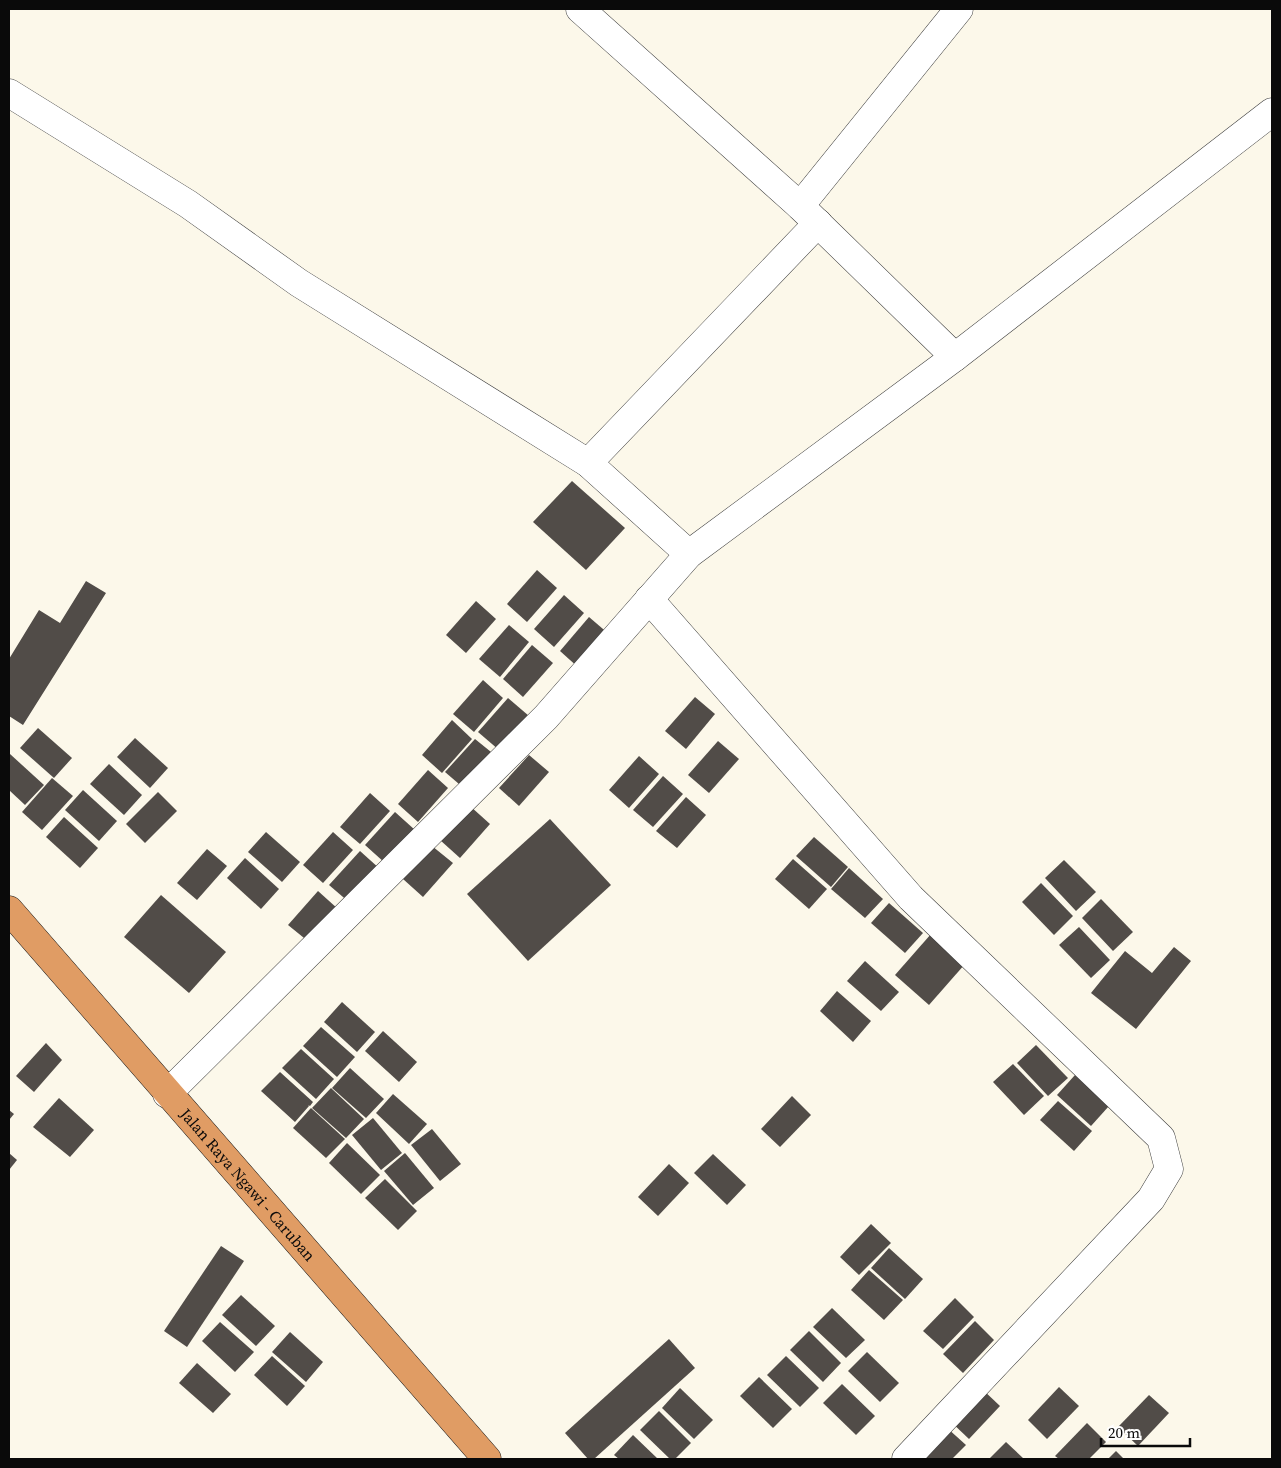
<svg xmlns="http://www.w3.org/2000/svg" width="1281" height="1468" viewBox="0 0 1281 1468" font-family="'Source Serif 4',serif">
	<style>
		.building { fill: #514c48 }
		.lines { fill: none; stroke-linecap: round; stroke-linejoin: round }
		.street-casing { stroke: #3d3d3d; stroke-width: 29 }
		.highway-casing { stroke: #1b1b1b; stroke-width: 29 }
		.street { stroke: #fff; stroke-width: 28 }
		.highway { stroke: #e09c64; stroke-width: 28 }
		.labels { text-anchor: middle; stroke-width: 5; stroke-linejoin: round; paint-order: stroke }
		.street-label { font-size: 16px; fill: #0a0a0a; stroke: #fff }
	</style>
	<rect width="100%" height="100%" fill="#fcf8ea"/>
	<!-- building -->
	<g class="building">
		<path d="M 572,481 L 625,528 L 586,570 L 533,522 Z"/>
		<path d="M 537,570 L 557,588 L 527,622 L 507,604 Z"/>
		<path d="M 86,581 L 106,593 L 23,725 L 9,716 L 9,659 L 39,610 L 60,623 Z"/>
		<path d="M 564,595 L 584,613 L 554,647 L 534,629 Z"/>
		<path d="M 476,601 L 496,619 L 466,653 L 446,635 Z"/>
		<path d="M 589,617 L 610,635 L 580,669 L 560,651 Z"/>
		<path d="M 509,625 L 529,642 L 500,677 L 479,659 Z"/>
		<path d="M 532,645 L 553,663 L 523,697 L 503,679 Z"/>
		<path d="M 483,680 L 503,698 L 474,732 L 453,714 Z"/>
		<path d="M 695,697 L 715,714 L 686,749 L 665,731 Z"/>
		<path d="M 508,698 L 529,716 L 499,750 L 478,732 Z"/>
		<path d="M 452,720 L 472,739 L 442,773 L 422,755 Z"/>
		<path d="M 38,728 L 72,758 L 54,778 L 20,748 Z"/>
		<path d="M 135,738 L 168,768 L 150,788 L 117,757 Z"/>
		<path d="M 475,739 L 496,756 L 466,790 L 445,772 Z"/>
		<path d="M 718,741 L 739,759 L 709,793 L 688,775 Z"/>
		<path d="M 10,754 L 44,785 L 25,805 L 9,790 L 9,756 Z"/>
		<path d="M 529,755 L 549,772 L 519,806 L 499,788 Z"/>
		<path d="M 639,756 L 659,774 L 629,808 L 609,790 Z"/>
		<path d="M 109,764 L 142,795 L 124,815 L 90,784 Z"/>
		<path d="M 428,770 L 448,788 L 418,822 L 398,804 Z"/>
		<path d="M 663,776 L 683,794 L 653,827 L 633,810 Z"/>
		<path d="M 52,778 L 73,796 L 42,830 L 22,812 Z"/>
		<path d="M 83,790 L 117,821 L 99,841 L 65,810 Z"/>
		<path d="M 158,792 L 177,811 L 145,843 L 126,824 Z"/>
		<path d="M 370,793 L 390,811 L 360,844 L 340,827 Z"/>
		<path d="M 686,797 L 706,815 L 677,848 L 656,831 Z"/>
		<path d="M 470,806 L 490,824 L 460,858 L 440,840 Z"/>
		<path d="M 395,812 L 415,830 L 385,863 L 365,845 Z"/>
		<path d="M 64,817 L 98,848 L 80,868 L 46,837 Z"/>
		<path d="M 550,819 L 611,885 L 528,961 L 467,894 Z"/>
		<path d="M 266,832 L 300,862 L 282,882 L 248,852 Z"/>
		<path d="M 333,832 L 353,850 L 323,883 L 303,865 Z"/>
		<path d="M 814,837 L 848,867 L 831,887 L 796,856 Z"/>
		<path d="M 432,846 L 453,863 L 423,897 L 403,879 Z"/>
		<path d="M 207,849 L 227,866 L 197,900 L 177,883 Z"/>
		<path d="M 360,851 L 380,869 L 350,903 L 329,885 Z"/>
		<path d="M 245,858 L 279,889 L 261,909 L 227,878 Z"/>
		<path d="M 793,859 L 827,889 L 809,909 L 775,879 Z"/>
		<path d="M 1064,860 L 1096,892 L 1076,911 L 1045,878 Z"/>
		<path d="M 849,868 L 883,899 L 865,918 L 831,889 Z"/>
		<path d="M 1041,883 L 1073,916 L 1054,935 L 1022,902 Z"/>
		<path d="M 318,891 L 338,909 L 309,942 L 288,925 Z"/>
		<path d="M 161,895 L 226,952 L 189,993 L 124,937 Z"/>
		<path d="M 1101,899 L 1133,932 L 1113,951 L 1082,918 Z"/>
		<path d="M 889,903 L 923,933 L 905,953 L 871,923 Z"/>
		<path d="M 1079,927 L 1110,960 L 1091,978 L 1059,945 Z"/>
		<path d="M 931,934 L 965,964 L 929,1005 L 895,975 Z"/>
		<path d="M 1174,947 L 1191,961 L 1136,1029 L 1091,993 L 1125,951 L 1152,973 Z"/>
		<path d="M 865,961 L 899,992 L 881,1011 L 847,981 Z"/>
		<path d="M 837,991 L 871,1021 L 853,1042 L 820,1011 Z"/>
		<path d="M 342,1002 L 375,1032 L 357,1052 L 324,1022 Z"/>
		<path d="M 321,1027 L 355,1057 L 337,1077 L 303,1046 Z"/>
		<path d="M 383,1031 L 417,1062 L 399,1082 L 365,1051 Z"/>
		<path d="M 46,1043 L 62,1060 L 34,1092 L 16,1076 Z"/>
		<path d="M 1036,1045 L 1068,1078 L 1048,1096 L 1017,1063 Z"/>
		<path d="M 301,1049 L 334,1079 L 316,1099 L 282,1068 Z"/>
		<path d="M 1013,1064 L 1044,1096 L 1024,1115 L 993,1082 Z"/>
		<path d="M 350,1068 L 384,1099 L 366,1118 L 332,1088 Z"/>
		<path d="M 280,1072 L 313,1102 L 310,1106 L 308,1105 L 309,1106 L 295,1122 L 261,1091 Z"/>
		<path d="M 1075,1075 L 1109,1106 L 1091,1126 L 1057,1095 Z"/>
		<path d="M 331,1088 L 364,1119 L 346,1138 L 312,1108 Z"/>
		<path d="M 393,1094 L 427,1124 L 409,1144 L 376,1113 Z"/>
		<path d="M 792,1096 L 811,1115 L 780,1147 L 761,1129 Z"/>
		<path d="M 59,1098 L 94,1130 L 70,1157 L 33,1127 Z"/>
		<path d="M 1058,1101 L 1092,1131 L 1074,1151 L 1040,1120 Z"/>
		<path d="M 311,1108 L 345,1139 L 326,1158 L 293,1128 Z"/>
		<path d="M 9,1110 L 14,1114 L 9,1120 Z"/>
		<path d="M 373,1118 L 402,1153 L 381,1170 L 352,1135 Z"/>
		<path d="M 432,1129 L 461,1164 L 440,1181 L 411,1145 Z"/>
		<path d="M 347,1143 L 380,1175 L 361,1194 L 329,1163 Z"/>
		<path d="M 9,1153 L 17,1160 L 9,1170 Z"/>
		<path d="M 405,1153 L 434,1188 L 413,1205 L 384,1171 Z"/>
		<path d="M 713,1154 L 746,1185 L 727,1205 L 694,1173 Z"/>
		<path d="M 669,1164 L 689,1183 L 658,1216 L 638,1197 Z"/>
		<path d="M 385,1179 L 417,1211 L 398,1230 L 365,1198 Z"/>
		<path d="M 871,1224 L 891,1243 L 859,1275 L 840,1257 Z"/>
		<path d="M 221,1246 L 244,1261 L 187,1347 L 164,1331 Z"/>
		<path d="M 889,1248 L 923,1279 L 905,1299 L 871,1268 Z"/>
		<path d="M 869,1270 L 903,1300 L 884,1320 L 851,1290 Z"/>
		<path d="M 241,1295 L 275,1326 L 256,1346 L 222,1315 Z"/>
		<path d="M 955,1298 L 974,1317 L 943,1349 L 923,1331 Z"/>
		<path d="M 832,1308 L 865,1340 L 846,1358 L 813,1327 Z"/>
		<path d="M 975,1321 L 994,1340 L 963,1373 L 943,1354 Z"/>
		<path d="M 220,1322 L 254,1352 L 235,1372 L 202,1341 Z"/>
		<path d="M 809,1331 L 841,1363 L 823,1382 L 790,1350 Z"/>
		<path d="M 290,1332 L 323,1362 L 306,1382 L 272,1352 Z"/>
		<path d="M 669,1339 L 695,1368 L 594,1459 L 588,1459 L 565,1433 Z"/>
		<path d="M 867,1352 L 899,1383 L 880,1402 L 848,1371 Z"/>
		<path d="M 272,1356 L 305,1386 L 287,1406 L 254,1375 Z"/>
		<path d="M 786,1356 L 819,1388 L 800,1407 L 767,1375 Z"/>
		<path d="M 197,1363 L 231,1394 L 213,1413 L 179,1383 Z"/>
		<path d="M 759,1377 L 792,1409 L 773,1428 L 740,1396 Z"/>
		<path d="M 842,1384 L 875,1416 L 856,1435 L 823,1403 Z"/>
		<path d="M 1059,1387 L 1079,1406 L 1047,1439 L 1028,1420 Z"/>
		<path d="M 680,1388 L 713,1420 L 694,1439 L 662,1408 Z"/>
		<path d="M 981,1388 L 1000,1406 L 969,1439 L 949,1420 Z"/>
		<path d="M 1149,1395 L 1169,1413 L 1138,1446 L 1118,1427 Z"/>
		<path d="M 659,1411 L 691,1443 L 675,1459 L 670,1459 L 640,1430 Z"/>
		<path d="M 1087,1423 L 1106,1442 L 1089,1459 L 1059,1459 L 1055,1456 Z"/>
		<path d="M 946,1427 L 966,1445 L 952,1459 L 914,1459 Z"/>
		<path d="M 633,1435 L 658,1459 L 619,1459 L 614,1455 Z"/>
		<path d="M 1006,1442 L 1024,1459 L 989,1459 Z"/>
		<path d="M 1116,1451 L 1124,1459 L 1108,1459 Z"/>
	</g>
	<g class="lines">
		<!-- street casing -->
		<g class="street-casing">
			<g id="street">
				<path d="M 580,9 L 800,206 L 955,357"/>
				<path d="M 9,93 L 188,204 L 299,283 L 588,463 L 689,554"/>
				<path d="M 800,206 L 959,9"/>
				<path d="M 588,463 L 818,223"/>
				<path d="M 649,599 L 911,898 L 1161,1138 L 1169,1169 L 1151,1199 L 906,1459"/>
				<path d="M 167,1094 L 546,717 L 689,554 L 955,357 L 1272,112"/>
			</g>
		</g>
		<!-- highway casing -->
		<g class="highway-casing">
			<g id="highway">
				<path id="s1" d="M 9,910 L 487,1459"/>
			</g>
		</g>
		<!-- street -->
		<use href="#street" class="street"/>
		<!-- highway -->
		<use href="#highway" class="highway"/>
	</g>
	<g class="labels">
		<!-- street labels -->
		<g class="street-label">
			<text dy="6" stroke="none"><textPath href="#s1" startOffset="364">Jalan Raya Ngawi - Caruban</textPath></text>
		</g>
	</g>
	<!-- border -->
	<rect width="1281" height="1468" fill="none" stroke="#0a0a0a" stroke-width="20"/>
	<!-- scale -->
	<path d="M1101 1438v8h89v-8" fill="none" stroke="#0a0a0a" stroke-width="2.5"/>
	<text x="1108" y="1438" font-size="15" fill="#0a0a0a" stroke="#ffffff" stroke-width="4" paint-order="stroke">20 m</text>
</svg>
